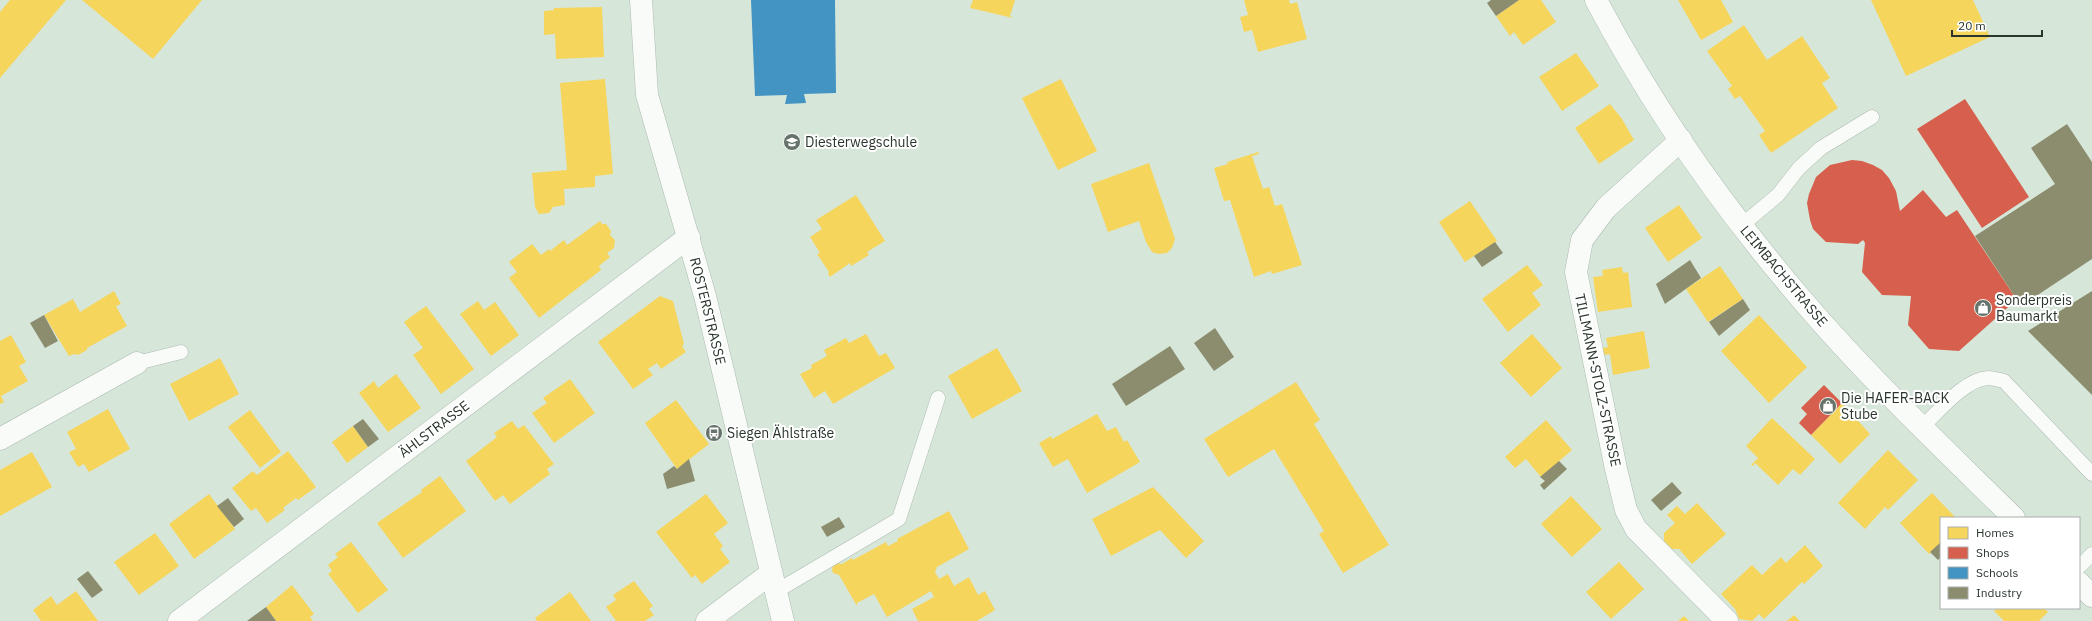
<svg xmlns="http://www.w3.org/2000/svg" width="2092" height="621" viewBox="0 0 2092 621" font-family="'IBM Plex Sans',sans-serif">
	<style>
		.homes { fill: #f6d55c }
		.shops { fill: #d6604d }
		.schools { fill: #4393c3 }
		.industry { fill: #8c8c6e }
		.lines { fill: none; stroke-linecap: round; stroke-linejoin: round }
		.lane-casing { stroke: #adbab1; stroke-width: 15 }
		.street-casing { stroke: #adbab1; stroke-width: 23 }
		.secondary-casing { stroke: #adbab1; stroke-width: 23 }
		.lane { stroke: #f9fbf9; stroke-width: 14 }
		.street { stroke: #f9fbf9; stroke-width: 22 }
		.secondary { stroke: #f9fbf9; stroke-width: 22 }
		.labels { text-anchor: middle; stroke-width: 4; stroke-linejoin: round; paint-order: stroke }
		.poi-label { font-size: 14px; fill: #29352d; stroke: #fff; text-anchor: start }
		.street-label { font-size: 14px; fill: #29352d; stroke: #fff }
	</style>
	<rect width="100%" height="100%" fill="#d6e7da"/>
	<!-- homes -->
	<g class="homes">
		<path d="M 10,0 L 66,0 L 0,78 L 0,12 Z"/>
		<path d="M 82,0 L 202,0 L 153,59 Z"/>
		<path d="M 973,0 L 1015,0 L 1010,16 L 1013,18 L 970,8 Z"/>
		<path d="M 1244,0 L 1289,0 L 1290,4 L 1297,2 L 1307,39 L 1258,52 L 1252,30 L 1244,32 L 1240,17 L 1248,15 Z"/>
		<path d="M 1519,0 L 1541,0 L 1556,22 L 1523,45 L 1514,32 L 1510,36 L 1496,16 Z"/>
		<path d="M 1678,0 L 1721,0 L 1733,22 L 1701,40 Z"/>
		<path d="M 1871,0 L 1973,0 L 1990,37 L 1906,76 Z"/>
		<path d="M 602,7 L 604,57 L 556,59 L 555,34 L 544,35 L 544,11 L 554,10 L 554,8 Z"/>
		<path d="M 1744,25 L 1767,60 L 1802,36 L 1830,78 L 1822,83 L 1838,108 L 1771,153 L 1759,135 L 1765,131 L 1740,96 L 1735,99 L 1728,89 L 1732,86 L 1707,51 Z"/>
		<path d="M 1576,53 L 1599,86 L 1562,111 L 1539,77 Z"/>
		<path d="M 605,79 L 613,174 L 595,176 L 595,187 L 564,189 L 565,205 L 553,207 L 549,213 L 539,214 L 535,207 L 532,173 L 567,170 L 560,83 Z"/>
		<path d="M 1061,79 L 1097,151 L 1058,170 L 1022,98 Z"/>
		<path d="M 1610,104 L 1622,119 L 1634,140 L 1599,164 L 1575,128 Z"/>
		<path d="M 1258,152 L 1259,154 L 1252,156 L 1263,189 L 1269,187 L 1275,206 L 1282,204 L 1302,265 L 1272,274 L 1271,271 L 1254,277 L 1230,200 L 1224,201 L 1214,168 L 1228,164 L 1227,162 Z"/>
		<path d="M 1149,163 L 1175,239 L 1172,248 L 1167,253 L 1158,254 L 1152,252 L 1146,242 L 1139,221 L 1108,232 L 1091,184 Z"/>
		<path d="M 856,195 L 885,241 L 867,252 L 869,255 L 851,266 L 850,263 L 830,277 L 828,273 L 829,272 L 817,254 L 820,253 L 810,237 L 822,229 L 816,220 Z"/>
		<path d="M 1470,201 L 1497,241 L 1465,262 L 1439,222 Z"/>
		<path d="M 1679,205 L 1702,238 L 1668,262 L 1645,228 Z"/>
		<path d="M 600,221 L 602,224 L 606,224 L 611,231 L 610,235 L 615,240 L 614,248 L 607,253 L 610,257 L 599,266 L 601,270 L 539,318 L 509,278 L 517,272 L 509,262 L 532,244 L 541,255 L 549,249 L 550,251 L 564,240 L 567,245 Z"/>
		<path d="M 1527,265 L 1543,285 L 1532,293 L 1541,305 L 1508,332 L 1482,299 Z"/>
		<path d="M 1720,266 L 1743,299 L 1708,322 L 1686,289 Z"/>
		<path d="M 1622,267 L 1623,273 L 1628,272 L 1632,307 L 1598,312 L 1593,277 L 1603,276 L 1602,270 Z"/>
		<path d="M 114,291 L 121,304 L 116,306 L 127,326 L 87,348 L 87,350 L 78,355 L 74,354 L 69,356 L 44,315 L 73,299 L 80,312 Z"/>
		<path d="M 660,296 L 673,301 L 684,344 L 682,346 L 686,352 L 661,369 L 657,363 L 648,369 L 653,375 L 633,389 L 598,342 Z"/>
		<path d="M 478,301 L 484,310 L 495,302 L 519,335 L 491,356 L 460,314 Z"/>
		<path d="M 426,306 L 474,369 L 441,394 L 413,355 L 423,348 L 404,322 Z"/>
		<path d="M 1759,315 L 1807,367 L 1769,403 L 1721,351 Z"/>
		<path d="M 1644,331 L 1650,368 L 1613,375 L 1610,354 L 1604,355 L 1602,348 L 1608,347 L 1606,338 Z"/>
		<path d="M 866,334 L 879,356 L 886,353 L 895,368 L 833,404 L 825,391 L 814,398 L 800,374 L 812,368 L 811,365 L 827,356 L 824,350 L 846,338 L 849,343 Z"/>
		<path d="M 1532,334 L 1562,368 L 1531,397 L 1500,363 Z"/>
		<path d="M 11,335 L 26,362 L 19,366 L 28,381 L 1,396 L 4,402 L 0,404 L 0,341 Z"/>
		<path d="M 997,348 L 1022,391 L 972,419 L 948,376 Z"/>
		<path d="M 220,358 L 239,394 L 189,421 L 170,384 Z"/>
		<path d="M 396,374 L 421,408 L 388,432 L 359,393 L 374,381 L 378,388 Z"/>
		<path d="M 570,379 L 595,413 L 554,443 L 532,413 L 547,403 L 543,398 Z"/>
		<path d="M 1296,382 L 1320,420 L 1314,424 L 1389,545 L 1343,573 L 1319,534 L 1324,531 L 1274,449 L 1228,477 L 1204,439 Z"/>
		<path d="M 676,400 L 709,444 L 677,469 L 645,423 Z"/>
		<path d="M 1842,403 L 1870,434 L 1840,464 L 1811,435 Z"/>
		<path d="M 108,409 L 130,449 L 89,472 L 84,464 L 78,467 L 69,452 L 76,449 L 67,432 Z"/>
		<path d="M 250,410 L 281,452 L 260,468 L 228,427 Z"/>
		<path d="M 1097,414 L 1107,431 L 1116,427 L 1124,442 L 1127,440 L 1140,462 L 1087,493 L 1068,459 L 1053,467 L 1039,443 L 1051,436 L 1052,439 Z"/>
		<path d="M 1772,418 L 1815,459 L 1800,475 L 1793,469 L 1778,485 L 1755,463 L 1753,466 L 1751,465 L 1758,458 L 1746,446 Z"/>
		<path d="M 1546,420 L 1572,450 L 1541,477 L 1526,459 L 1515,468 L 1505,457 Z"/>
		<path d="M 512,421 L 518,429 L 524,425 L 554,464 L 547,469 L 550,474 L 510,504 L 503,495 L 495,501 L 466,461 L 497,437 L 494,433 Z"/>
		<path d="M 353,426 L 368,447 L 347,463 L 332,442 Z"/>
		<path d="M 1888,450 L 1918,480 L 1888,510 L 1885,507 L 1865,529 L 1838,503 Z"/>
		<path d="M 288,451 L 316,487 L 298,500 L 296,498 L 283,508 L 285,510 L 267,523 L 256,508 L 251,511 L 232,488 L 253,471 L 257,475 Z"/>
		<path d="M 32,452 L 52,487 L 0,516 L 0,470 Z"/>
		<path d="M 440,476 L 466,511 L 403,558 L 377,523 L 422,492 L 421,490 Z"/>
		<path d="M 1153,487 L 1204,541 L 1186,558 L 1160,530 L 1111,556 L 1092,519 Z"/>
		<path d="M 1932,493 L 1956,518 L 1941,518 L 1941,542 L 1929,554 L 1900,523 Z"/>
		<path d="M 209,494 L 235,529 L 194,559 L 169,524 Z"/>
		<path d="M 706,494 L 728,523 L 714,534 L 723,546 L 720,549 L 730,562 L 702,584 L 695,575 L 692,578 L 656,532 Z"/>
		<path d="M 1571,496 L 1602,529 L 1572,557 L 1541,524 Z"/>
		<path d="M 1697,503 L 1726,534 L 1692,564 L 1679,549 L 1672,549 L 1664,541 L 1664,533 L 1675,523 L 1667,515 L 1677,506 L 1685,514 Z"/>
		<path d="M 949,511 L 969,549 L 937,567 L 935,572 L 939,579 L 948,574 L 954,586 L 969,577 L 978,595 L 985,591 L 995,610 L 977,621 L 918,621 L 912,609 L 934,597 L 931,591 L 887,617 L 874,594 L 857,603 L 857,606 L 839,575 L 833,573 L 832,570 L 833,565 L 836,563 L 842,564 L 852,558 L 853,560 L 886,542 L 888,546 L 898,541 L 897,539 Z"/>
		<path d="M 155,533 L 179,566 L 139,595 L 114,562 Z"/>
		<path d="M 351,542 L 388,590 L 358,613 L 328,574 L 332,571 L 328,565 L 338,557 L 335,554 Z"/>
		<path d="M 1805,545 L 1823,566 L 1804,584 L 1802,582 L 1764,619 L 1759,614 L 1752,621 L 1739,619 L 1735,609 L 1721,594 L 1752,565 L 1762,575 L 1781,557 L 1786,563 Z"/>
		<path d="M 1619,562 L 1644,589 L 1611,619 L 1586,592 Z"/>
		<path d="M 634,581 L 653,606 L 649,609 L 654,615 L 645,621 L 616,621 L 606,607 L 616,600 L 613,595 Z"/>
		<path d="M 292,585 L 314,614 L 310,617 L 313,621 L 276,621 L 266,607 Z"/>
		<path d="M 76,591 L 98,621 L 41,621 L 33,610 L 51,596 L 57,605 Z"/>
		<path d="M 570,592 L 591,621 L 537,621 L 535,618 Z"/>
		<path d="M 1998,608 L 2044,608 L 2048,612 L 2039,621 L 2004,621 L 1994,611 Z"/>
		<path d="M 1794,615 L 1800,621 L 1787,621 Z"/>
		<path d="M 1684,616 L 1689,621 L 1678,621 Z"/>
	</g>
	<!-- shops -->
	<g class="shops">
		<path d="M 1965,99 L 2029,197 L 1982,228 L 1917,129 Z"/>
		<path d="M 1852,160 L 1862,161 L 1873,165 L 1882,170 L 1889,178 L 1896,191 L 1900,211 L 1923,190 L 1946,217 L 1957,210 L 2021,306 L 2019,307 L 2015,301 L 1959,351 L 1929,349 L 1908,325 L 1911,296 L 1882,295 L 1862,272 L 1865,243 L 1863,240 L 1858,244 L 1826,242 L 1813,229 L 1810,220 L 1807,203 L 1809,194 L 1816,177 L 1830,165 Z"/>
		<path d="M 1824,385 L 1842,403 L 1811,435 L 1799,423 L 1807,414 L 1801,408 Z"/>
	</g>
	<!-- schools -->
	<path class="schools" d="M 751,0 L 835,0 L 836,93 L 804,94 L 806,103 L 785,104 L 787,95 L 755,96 Z"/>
	<!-- industry -->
	<g class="industry">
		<path d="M 1491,0 L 1519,0 L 1496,16 L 1487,3 Z"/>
		<path d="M 2067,124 L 2092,162 L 2092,259 L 2021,306 L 1975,236 L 2055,184 L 2031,148 Z"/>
		<path d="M 1495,242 L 1503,253 L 1482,267 L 1474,256 Z"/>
		<path d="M 1690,260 L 1701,278 L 1665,304 L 1656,284 Z"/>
		<path d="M 2092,291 L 2092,395 L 2028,331 Z"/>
		<path d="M 1743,299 L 1750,310 L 1719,336 L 1709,322 Z"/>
		<path d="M 44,315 L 58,341 L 45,348 L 30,323 Z"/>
		<path d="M 1215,328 L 1234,357 L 1214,371 L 1194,343 Z"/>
		<path d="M 1170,346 L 1185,369 L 1126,406 L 1112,384 Z"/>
		<path d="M 363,419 L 379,439 L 368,447 L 353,426 Z"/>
		<path d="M 689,459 L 695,481 L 667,489 L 663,474 L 674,466 L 677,469 Z"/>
		<path d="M 1559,461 L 1567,469 L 1544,490 L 1540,485 L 1545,481 L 1540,477 Z"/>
		<path d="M 1672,482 L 1682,493 L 1661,511 L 1651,500 Z"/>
		<path d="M 228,498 L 244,519 L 234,527 L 217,506 Z"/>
		<path d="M 839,517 L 845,527 L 827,537 L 821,527 Z"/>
		<path d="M 1941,542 L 1941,557 L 1938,560 L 1930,552 Z"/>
		<path d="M 88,571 L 103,590 L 92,598 L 77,579 Z"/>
		<path d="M 266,607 L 276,621 L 247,621 L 255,615 Z"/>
	</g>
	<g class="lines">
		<!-- lane casing -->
		<g class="lane-casing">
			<g id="lane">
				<path d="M 1742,225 L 1778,195 L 1799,168 L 1821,148 L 1872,117"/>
				<path d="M 137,363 L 181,352"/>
				<path d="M 1922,427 C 1938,412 1965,379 1988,378 C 1993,378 1999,380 2004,381 L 2092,474"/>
				<path d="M 2079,567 L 2092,554"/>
				<path d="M 775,592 L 899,519 L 938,398"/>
			</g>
		</g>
		<!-- street casing -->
		<g class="street-casing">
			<g id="street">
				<path d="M 1681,140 L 1606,208 L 1582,240 L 1576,272 L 1616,469 L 1626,510 L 1636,529 L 1727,621"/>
				<path d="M 0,439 L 137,363"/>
				<path d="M 179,621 L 689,237"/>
				<path d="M 707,621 L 770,574"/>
			</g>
		</g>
		<!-- secondary casing -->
		<g class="secondary-casing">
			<g id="secondary">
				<path d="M 641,0 L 647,95 L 705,296 L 783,621"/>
				<path d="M 1596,0 C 1652,106 1725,210 1803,301 C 1869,378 1942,447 2014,518"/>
				<path d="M 2079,583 L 2092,596"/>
			</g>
		</g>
		<!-- lane -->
		<use href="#lane" class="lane"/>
		<!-- street -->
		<use href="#street" class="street"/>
		<!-- secondary -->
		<use href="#secondary" class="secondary"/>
	</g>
	<!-- icons -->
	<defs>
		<g id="school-disc" transform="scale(0.9)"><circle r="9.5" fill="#66736a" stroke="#fff"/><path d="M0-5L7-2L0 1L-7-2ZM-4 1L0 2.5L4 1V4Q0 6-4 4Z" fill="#fff"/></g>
		<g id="shop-disc" transform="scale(0.9)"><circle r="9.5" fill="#66736a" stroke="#fff"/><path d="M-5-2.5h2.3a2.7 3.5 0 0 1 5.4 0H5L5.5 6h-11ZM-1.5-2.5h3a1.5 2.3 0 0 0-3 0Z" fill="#fff"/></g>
		<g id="bus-disc" transform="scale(0.9)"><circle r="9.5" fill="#66736a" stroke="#fff"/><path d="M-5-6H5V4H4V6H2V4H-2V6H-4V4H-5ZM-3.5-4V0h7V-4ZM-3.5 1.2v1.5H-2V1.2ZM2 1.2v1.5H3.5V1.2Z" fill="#fff"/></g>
	</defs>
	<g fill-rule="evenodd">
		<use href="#school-disc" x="792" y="142"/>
		<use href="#shop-disc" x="1983" y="308"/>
		<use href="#shop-disc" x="1828" y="406"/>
		<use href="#bus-disc" x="714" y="433"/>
	</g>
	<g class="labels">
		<!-- poi labels -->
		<g class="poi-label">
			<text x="805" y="147">Diesterwegschule</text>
			<text x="1996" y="305">Sonderpreis<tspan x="1996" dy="16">Baumarkt</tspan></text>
			<text x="1841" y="403">Die HAFER-BACK<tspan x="1841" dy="16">Stube</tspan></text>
			<text x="727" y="438">Siegen Ählstraße</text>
		</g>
		<!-- street labels -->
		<g class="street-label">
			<text transform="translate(1784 276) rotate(50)" y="5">LEIMBACHSTRASSE</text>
			<text transform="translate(708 311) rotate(76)" y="5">ROSTERSTRASSE</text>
			<text transform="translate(1598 380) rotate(78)" y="5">TILLMANN-STOLZ-STRASSE</text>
			<text transform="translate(434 429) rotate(-37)" y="5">ÄHLSTRASSE</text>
		</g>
	</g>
	<!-- legend -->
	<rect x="1940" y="517" width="140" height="92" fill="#ffffff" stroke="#a9aeab"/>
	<rect x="1948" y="527" width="20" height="12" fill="#f6d55c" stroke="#a9aeab"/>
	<text x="1976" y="537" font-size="12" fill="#29352d">Homes</text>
	<rect x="1948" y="547" width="20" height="12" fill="#d6604d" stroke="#a9aeab"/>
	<text x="1976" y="557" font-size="12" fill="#29352d">Shops</text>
	<rect x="1948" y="567" width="20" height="12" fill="#4393c3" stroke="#a9aeab"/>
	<text x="1976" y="577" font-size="12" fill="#29352d">Schools</text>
	<rect x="1948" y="587" width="20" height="12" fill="#8c8c6e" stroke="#a9aeab"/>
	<text x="1976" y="597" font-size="12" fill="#29352d">Industry</text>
	<!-- scale -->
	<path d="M1952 30v6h90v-6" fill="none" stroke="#29352d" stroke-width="2"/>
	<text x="1958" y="30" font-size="12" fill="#29352d" stroke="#ffffff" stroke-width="3" paint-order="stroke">20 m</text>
</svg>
